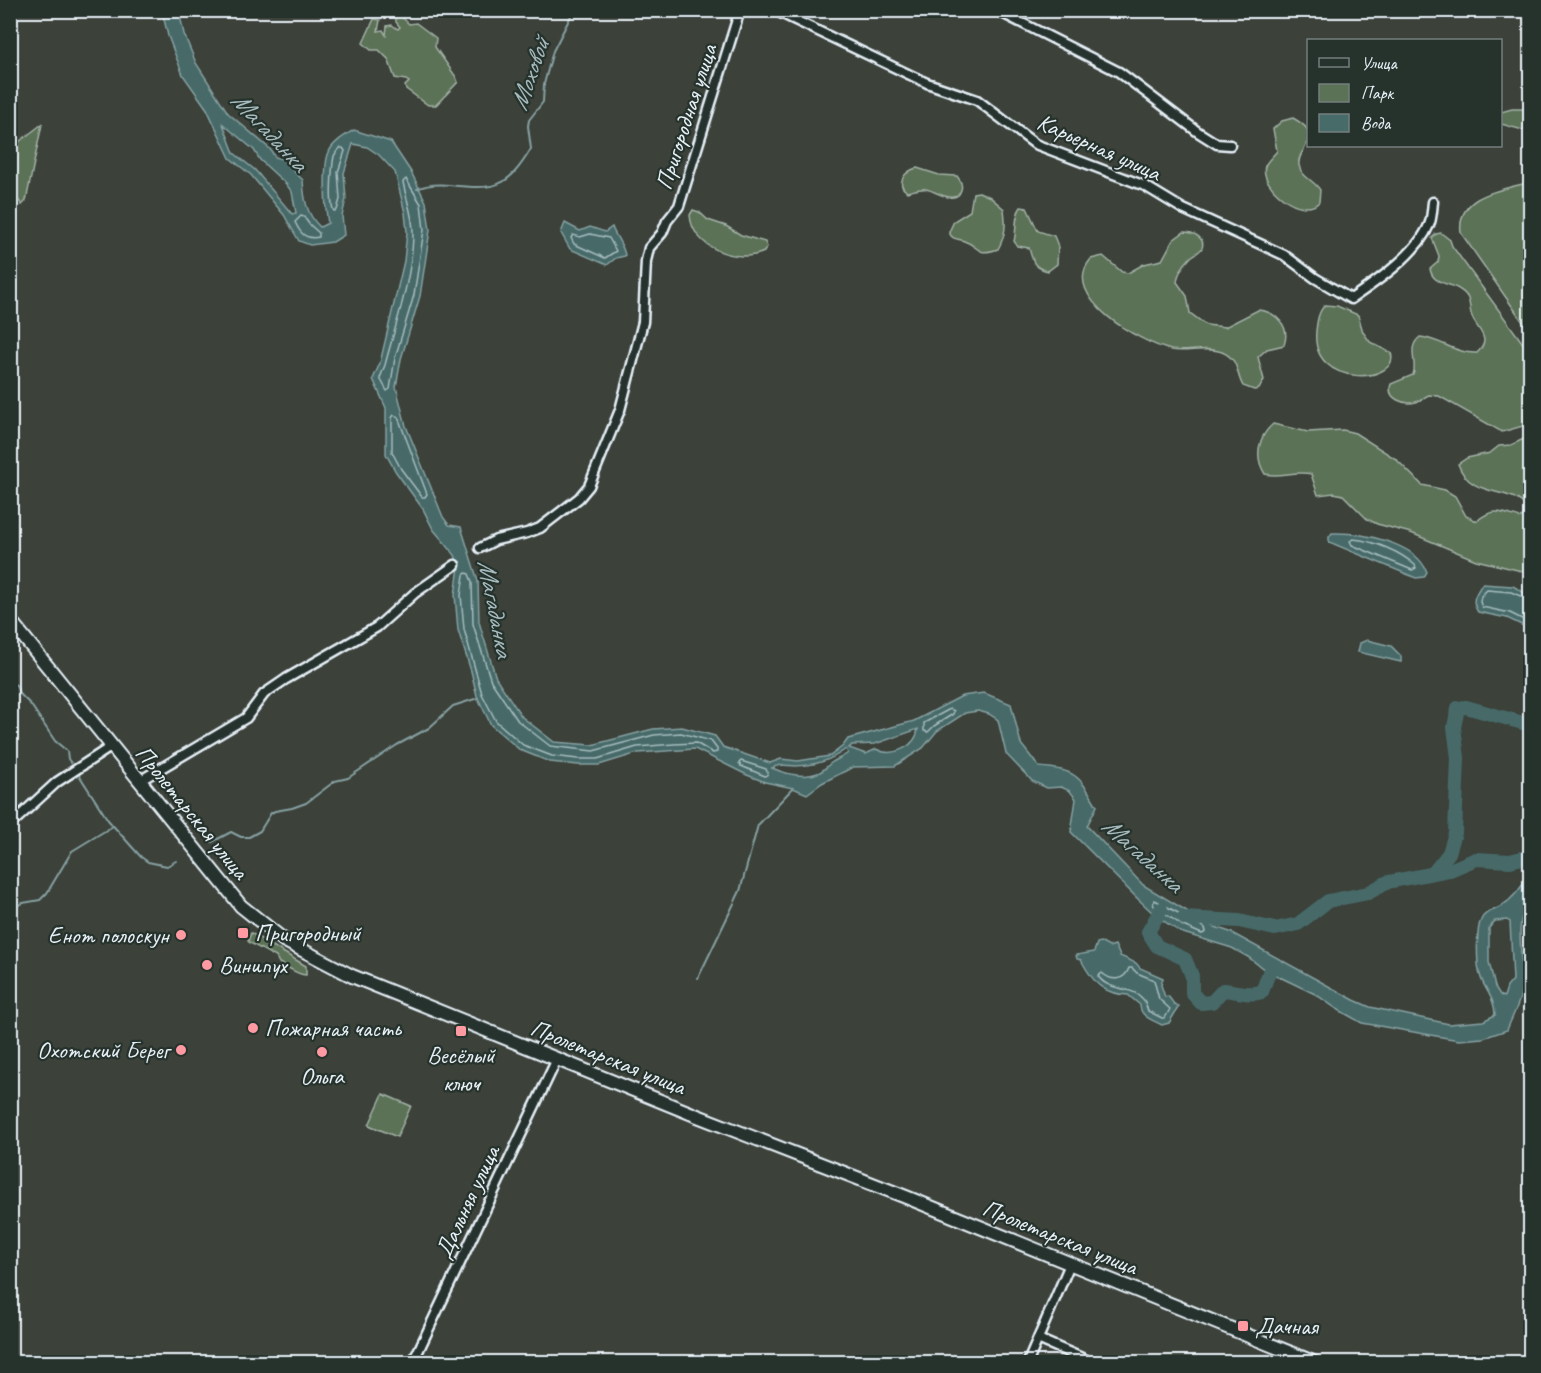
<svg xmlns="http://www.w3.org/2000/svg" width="1541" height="1373" viewBox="0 0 1541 1373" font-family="Caveat,sans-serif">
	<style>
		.green { fill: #5c7256; stroke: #a2b2a7; stroke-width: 1.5 }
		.water { fill: #466b69; stroke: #87a1a2; stroke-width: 1.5; fill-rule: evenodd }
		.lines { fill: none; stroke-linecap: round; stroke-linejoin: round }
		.shore { stroke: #a7bbbf; stroke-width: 1.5 }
		.stream { stroke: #87a1a2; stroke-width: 2 }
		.river { stroke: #466b69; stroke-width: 14 }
		.minor-casing { stroke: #e8f1f8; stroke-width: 13 }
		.secondary-casing { stroke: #e8f1f8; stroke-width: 16 }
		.minor { stroke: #26332d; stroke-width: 8 }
		.secondary { stroke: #26332d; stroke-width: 12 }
		.poi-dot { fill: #ff9aa2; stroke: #26332d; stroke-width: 2 }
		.labels { text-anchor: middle; stroke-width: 4.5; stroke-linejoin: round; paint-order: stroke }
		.street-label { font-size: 24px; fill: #e8f1f8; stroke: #26332d }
		.poi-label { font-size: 24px; fill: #e8f1f8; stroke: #26332d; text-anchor: start }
		.water-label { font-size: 26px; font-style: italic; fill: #a7bbbf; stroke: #26332d }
	</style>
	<rect width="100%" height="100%" fill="#3c413a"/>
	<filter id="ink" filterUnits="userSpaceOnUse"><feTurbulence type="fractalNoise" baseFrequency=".0167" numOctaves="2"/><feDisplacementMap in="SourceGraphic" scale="12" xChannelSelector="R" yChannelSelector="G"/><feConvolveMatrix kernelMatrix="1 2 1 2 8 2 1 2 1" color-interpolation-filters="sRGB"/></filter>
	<g filter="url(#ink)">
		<!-- green -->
		<g class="green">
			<path d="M 399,14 L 409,24 L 416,23 L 436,38 L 435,47 L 456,77 L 458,82 L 436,105 L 428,105 L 406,89 L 405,86 L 409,82 L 406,80 L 395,78 L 388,59 L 379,50 L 371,50 L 363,43 L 374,19 L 380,20 L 378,31 L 383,30 L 386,35 L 387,26 L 392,25 L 398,29 L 400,27 L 396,22 L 395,15 Z"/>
			<path d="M 1512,109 L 1530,109 L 1530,132 L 1501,124 L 1501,112 Z"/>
			<path d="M 1293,118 C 1328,137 1296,148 1299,165 C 1300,176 1315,181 1320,190 L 1319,202 C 1302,220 1259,186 1265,166 C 1267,161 1273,156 1277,151 L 1273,129 L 1282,121 Z"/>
			<path d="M 42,124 L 26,201 L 22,205 L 11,190 L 11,148 Z"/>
			<path d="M 917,168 L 939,175 L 957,176 C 961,181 963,185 961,190 C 956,206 936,191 926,189 C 920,188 913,191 907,192 C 895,183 905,171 917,168 Z"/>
			<path d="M 1530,182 L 1530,332 L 1461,233 C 1456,194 1502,190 1530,182 Z"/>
			<path d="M 979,192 L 990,197 L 1004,209 C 1006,225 1006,235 998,249 C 975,257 980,246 964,241 C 956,238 952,240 949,232 L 954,221 L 970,211 L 973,193 Z"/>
			<path d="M 1021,207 L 1027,208 L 1038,231 L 1054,236 L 1058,246 L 1057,264 L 1048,271 C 1033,267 1033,262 1029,248 L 1017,246 L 1014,241 C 1017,231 1014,216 1021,207 Z"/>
			<path d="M 693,210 L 699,212 L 708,220 L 726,226 L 741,235 L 765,242 L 767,247 L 764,252 C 737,264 692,248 690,215 Z"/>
			<path d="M 1184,232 C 1192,232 1206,237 1202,248 C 1200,252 1194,254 1191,257 C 1184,264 1178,272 1177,282 L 1187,296 L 1190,313 L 1206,325 L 1225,327 L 1258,310 C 1275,311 1291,326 1284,345 L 1267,349 L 1258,357 L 1264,380 L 1259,389 L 1254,390 L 1243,386 C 1235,372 1240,360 1222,352 C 1205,346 1188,353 1171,350 C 1141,343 1058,297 1091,259 L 1103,256 L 1122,272 L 1128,273 L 1144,264 L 1162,260 L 1173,240 Z"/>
			<path d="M 1441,233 L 1450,240 L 1452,246 L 1530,353 L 1530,424 L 1502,432 L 1439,396 C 1436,396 1432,395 1429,395 C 1425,396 1421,401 1416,402 C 1404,405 1386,399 1391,384 L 1413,375 C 1418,362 1406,348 1420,337 C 1441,339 1455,354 1477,353 C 1492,339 1479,332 1473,319 C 1467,308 1474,299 1460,290 C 1449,282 1433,285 1430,269 L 1438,262 L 1439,256 L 1432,238 L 1436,234 Z"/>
			<path d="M 1325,305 L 1337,306 L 1358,315 L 1363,332 L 1370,342 L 1391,353 C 1401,383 1310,390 1316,331 C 1317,322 1318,312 1325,305 Z"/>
			<path d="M 1273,424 L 1308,432 L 1343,430 L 1355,433 L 1396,459 L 1422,485 L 1445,490 L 1455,496 L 1466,516 L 1477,521 C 1493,507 1501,512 1520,518 L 1529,511 C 1513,483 1472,502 1458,464 L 1467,458 L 1490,453 L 1499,446 L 1511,445 L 1530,436 L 1530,573 L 1476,560 L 1411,533 L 1377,524 L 1367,519 L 1343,495 L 1334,493 L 1318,495 L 1311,474 C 1294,470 1281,478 1265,474 C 1254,457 1258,437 1273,424 Z"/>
			<path d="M 251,933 L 306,966 L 306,975 C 295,974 289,967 279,963 L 276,957 L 250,943 L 248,941 Z"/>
			<path d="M 383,1094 L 411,1106 L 397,1137 L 369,1125 Z"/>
		</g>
		<!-- water -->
		<g class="water">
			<path d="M 162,11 L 179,11 L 184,34 L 196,63 L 228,113 L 270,149 L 275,157 L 289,161 L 290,168 L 303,180 C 304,198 306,214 320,227 L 328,223 C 325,209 323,164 329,152 C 333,142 346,135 354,130 L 391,142 L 411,172 L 426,202 L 430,230 L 420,296 L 401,359 L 396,387 L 406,426 L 443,517 L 449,525 L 461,527 L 478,581 L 479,622 L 496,678 L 522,717 L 554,742 L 592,745 L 653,729 L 682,727 L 715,736 L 723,747 L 770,763 L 781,759 L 798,761 L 830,756 L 843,746 L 848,739 L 914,721 L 962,696 L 984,693 L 1011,704 L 1021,744 L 1039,767 C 1076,770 1079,775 1097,806 L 1087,826 L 1143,885 L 1212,926 L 1230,932 L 1354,1000 L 1370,1007 L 1449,1024 L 1483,1021 L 1495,1015 C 1495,996 1482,988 1479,971 C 1477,961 1476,929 1481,920 C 1484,912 1493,911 1500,907 C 1513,899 1523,886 1530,872 L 1530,904 C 1511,917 1526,968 1522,990 C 1520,1003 1512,1017 1507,1030 L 1483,1038 L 1459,1040 L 1362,1023 L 1337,1009 L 1315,994 L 1265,970 L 1248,957 L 1232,948 L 1180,932 L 1155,915 L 1139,900 L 1071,832 L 1076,799 L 1070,791 L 1061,787 L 1047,788 L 1032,781 L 1006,754 L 998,720 L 989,714 L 978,711 L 965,713 L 937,731 L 923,748 L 895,766 L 853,767 L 822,783 L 807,794 L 793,788 L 765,782 L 747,775 L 695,749 L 638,753 L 599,765 L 578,765 L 550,762 L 520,750 L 491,725 L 477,696 L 471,671 L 458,630 L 455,595 L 459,567 L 455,555 L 433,529 L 423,509 L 396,472 L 386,454 L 386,408 L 373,379 L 380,363 L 404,261 L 407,232 L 405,213 L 395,172 L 379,155 L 367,147 L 353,144 L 344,173 L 346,199 L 342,216 L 344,235 L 333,242 L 310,245 L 299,241 L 284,215 L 251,175 L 230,158 L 207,109 L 183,75 L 168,36 ZM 223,124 L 254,150 L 260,160 L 286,184 L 292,192 L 296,213 L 292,214 L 255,170 L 234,153 ZM 918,729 C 916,747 892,758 876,749 L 866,754 L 849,748 L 852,745 L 875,744 ZM 846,749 L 848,753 C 843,757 837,759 831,763 C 827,766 824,770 820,772 C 805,779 786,774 772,768 C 780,763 787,766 796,766 C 816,765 830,761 846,749 ZM 1507,920 L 1510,922 L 1513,980 L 1507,987 L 1504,997 L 1500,995 L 1495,987 L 1489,962 L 1489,928 L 1495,921 Z"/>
			<path d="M 565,223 L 580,231 L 590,227 L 605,232 L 612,227 C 615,236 625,248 625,256 L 616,258 L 607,265 L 570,249 L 561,233 Z"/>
			<path d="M 1332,533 C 1360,532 1416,542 1427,572 L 1424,577 L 1416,578 L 1329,542 L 1329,537 Z"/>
			<path d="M 1482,584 L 1513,586 L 1530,596 L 1530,629 L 1507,618 L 1478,612 C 1470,600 1476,594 1482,584 Z"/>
			<path d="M 1367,640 L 1391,646 L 1401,656 L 1401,662 L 1358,652 L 1360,643 Z"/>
			<path d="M 1100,942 L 1109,947 L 1115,945 L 1120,956 L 1136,963 L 1140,968 L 1163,978 L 1161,985 L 1165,997 L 1168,996 L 1174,1004 L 1179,1006 L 1169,1023 L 1162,1025 C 1153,1020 1140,1017 1140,1005 L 1128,995 C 1102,994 1093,982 1081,960 L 1077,959 L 1076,955 L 1094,952 L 1097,943 Z"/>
		</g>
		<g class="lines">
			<!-- shore -->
			<g class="shore">
				<path d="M 340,148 L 343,148 L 345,151 L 338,172 L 340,199 L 337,210 L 334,211 C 329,205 332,166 334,156 C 336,152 337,151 340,148 Z"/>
				<path d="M 406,179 L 421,204 L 424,230 L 414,295 L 395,358 L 390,389 L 387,391 L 380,378 L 385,365 C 396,323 413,275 413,232 C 413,215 406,199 403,182 Z"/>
				<path d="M 301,216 L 304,217 L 309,224 L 319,233 L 319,237 C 305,240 300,233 295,222 Z"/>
				<path d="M 590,234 L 609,238 L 616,251 L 605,258 L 574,244 L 571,238 L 573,235 L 580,237 Z"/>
				<path d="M 394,415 L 398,417 L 427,494 L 425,497 L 422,497 L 401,469 L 392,452 L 392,418 Z"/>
				<path d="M 1353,539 C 1374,541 1399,551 1415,565 L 1416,568 L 1412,570 L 1352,545 L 1350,541 Z"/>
				<path d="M 466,573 L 469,574 L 472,582 L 473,624 L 491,681 L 518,721 L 550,746 L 593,751 L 654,735 L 681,733 L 711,741 L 717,749 L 717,752 L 713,753 L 696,743 L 674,744 L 637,747 L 597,759 L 578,759 L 552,756 L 523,745 L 496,721 L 482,694 L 464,629 L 461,595 L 464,575 Z"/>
				<path d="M 1530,600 L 1511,592 L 1487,590 L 1481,596 L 1480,602 L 1482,607 L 1510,613 L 1530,623"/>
				<path d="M 950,709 L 954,711 L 953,714 L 934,726 L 928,732 L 924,731 L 924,723 Z"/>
				<path d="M 741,761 L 766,769 L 768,774 L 765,776 L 741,766 L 739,763 Z"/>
				<path d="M 1155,900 L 1205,928 L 1206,932 L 1202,934 L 1183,926 L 1154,906 L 1153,903 Z"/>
				<path d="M 1129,968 L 1132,968 L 1137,973 L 1154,980 L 1159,999 L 1170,1009 L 1165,1018 L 1162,1018 L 1148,1011 C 1147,1008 1146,1005 1145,1002 C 1134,984 1109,993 1098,976 L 1102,973 C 1111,981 1124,982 1129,968 Z"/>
			</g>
			<!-- stream -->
			<g class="stream">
				<path d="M 417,189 C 428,184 438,184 449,185 C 495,190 507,189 531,149 L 528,126 L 529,120 L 543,102 L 544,84 L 553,51 L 574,10"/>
				<path d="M 10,683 L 16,685 L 19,693 L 31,705 L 55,741 L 67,751 L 68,759 L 71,763"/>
				<path d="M 79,775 L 108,820 L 141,857 L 148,862 L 167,866 L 176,861"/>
				<path d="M 212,842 L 231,832 L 241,837 L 249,837 L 260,831 L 271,813 L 275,811 L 292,808 L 306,803 L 335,781 L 348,778 L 397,745 L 429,728 L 453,706 L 478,698"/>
				<path d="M 10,909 L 23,903 L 40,900 L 47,893 L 72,851 L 113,826"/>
				<path d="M 698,978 L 740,891 L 758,825 L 793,788"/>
			</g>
			<!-- river -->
			<g class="river">
				<path d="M 1433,873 L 1449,853 L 1455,833 L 1458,758 L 1454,727 L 1458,708 L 1466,707 L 1530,725"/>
				<path d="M 1161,909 L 1148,932 L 1157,946 L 1185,959 L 1192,976 L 1192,993 L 1201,1003 L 1212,1002 L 1223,990 C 1236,991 1249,996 1262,992 L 1272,964"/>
				<path d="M 1184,918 L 1239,921 L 1275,929 L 1298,924 L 1328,901 L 1368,893 L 1388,882 L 1450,870 L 1476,859 L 1510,861 L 1530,856"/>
			</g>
			<!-- minor casing -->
			<g class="minor-casing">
				<g id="minor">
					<path d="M 774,10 L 927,83 L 977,100 L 1035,144 L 1145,186 L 1183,209 L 1284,255 L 1315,278 L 1351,299 C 1376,282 1417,254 1429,225 C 1432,219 1432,209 1433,202"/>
					<path d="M 996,10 L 1119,72 L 1198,132 L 1217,144 L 1230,145"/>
					<path d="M 480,548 L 496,540 L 527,533 L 540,528 L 579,498 L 589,486 L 620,410 L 643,322 L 646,261 L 649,248 L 662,233 L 667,221 L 679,206 L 740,10"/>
					<path d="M 141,780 L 246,718 L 264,694 L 286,679 L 377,627 L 415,593 L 455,565"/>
					<path d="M 10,825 L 57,782 L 112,746"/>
					<path d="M 1038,1339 L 1091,1362"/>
					<path d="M 413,1362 L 557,1059"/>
					<path d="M 1028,1362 L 1070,1264"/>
				</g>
			</g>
			<!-- secondary casing -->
			<g class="secondary-casing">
				<path id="secondary" d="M 10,620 L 241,906 L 285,941 L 352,976 L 695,1115 L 906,1197 L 1313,1362"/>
			</g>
			<!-- minor -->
			<use href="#minor" class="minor"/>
			<!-- secondary -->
			<use href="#secondary" class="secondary"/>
		</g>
	</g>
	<!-- markers -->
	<g class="poi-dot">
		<rect x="237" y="927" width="12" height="12" rx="3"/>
		<circle cx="181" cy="935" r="6"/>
		<circle cx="207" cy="965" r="6"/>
		<circle cx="253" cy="1028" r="6"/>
		<rect x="455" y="1025" width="12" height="12" rx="3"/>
		<circle cx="181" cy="1050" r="6"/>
		<circle cx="322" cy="1052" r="6"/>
		<rect x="1237" y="1320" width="12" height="12" rx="3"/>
	</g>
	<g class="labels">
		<!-- street labels -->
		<g class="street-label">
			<text transform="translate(686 117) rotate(-72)" y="8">Пригородная улица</text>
			<text transform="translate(1099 147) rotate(24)" y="8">Карьерная улица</text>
			<text transform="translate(192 812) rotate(51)" y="8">Пролетарская улица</text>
			<text transform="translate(608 1057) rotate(22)" y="8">Пролетарская улица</text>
			<text transform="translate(467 1202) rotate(-65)" y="8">Дальняя улица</text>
			<text transform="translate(1060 1237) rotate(22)" y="8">Пролетарская улица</text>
		</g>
		<!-- poi labels -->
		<g class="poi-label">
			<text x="255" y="941">Пригородный</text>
			<text x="169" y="943" text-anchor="end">Енот полоскун</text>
			<text x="219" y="973">Винипух</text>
			<text x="265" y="1036">Пожарная часть</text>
			<text x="169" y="1058" text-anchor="end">Охотский Берег</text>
			<text x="461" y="1063" text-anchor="middle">Весёлый<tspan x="461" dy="28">ключ</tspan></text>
			<text x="322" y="1084" text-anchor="middle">Ольга</text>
			<text x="1255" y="1334">Дачная</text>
		</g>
		<!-- water labels -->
		<g class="water-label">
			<text transform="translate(529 74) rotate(-71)" y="9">Моховой</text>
			<text transform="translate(270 131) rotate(47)" y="9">Магаданка</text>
			<text transform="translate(496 608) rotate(79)" y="9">Магаданка</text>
			<text transform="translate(1143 854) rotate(42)" y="9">Магаданка</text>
		</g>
	</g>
	<!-- margin -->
	<rect width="1541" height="1373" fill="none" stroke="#26332d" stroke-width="36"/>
	<rect x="18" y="18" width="1505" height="1337" fill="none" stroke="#e8f1f8" stroke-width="2" filter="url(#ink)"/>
	<!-- legend -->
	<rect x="1307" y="39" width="195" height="108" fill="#26332d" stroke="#747f7e" stroke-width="1.5"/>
	<rect x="1319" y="58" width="30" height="9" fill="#26332d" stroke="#747f7e" stroke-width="1.5"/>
	<text x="1361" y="69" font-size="18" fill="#e8f1f8">Улица</text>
	<rect x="1319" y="84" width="30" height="18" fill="#5c7256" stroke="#747f7e" stroke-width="1.5"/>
	<text x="1361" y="99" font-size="18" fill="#e8f1f8">Парк</text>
	<rect x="1319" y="114" width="30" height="18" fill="#466b69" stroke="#747f7e" stroke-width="1.5"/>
	<text x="1361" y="129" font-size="18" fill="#e8f1f8">Вода</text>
</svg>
